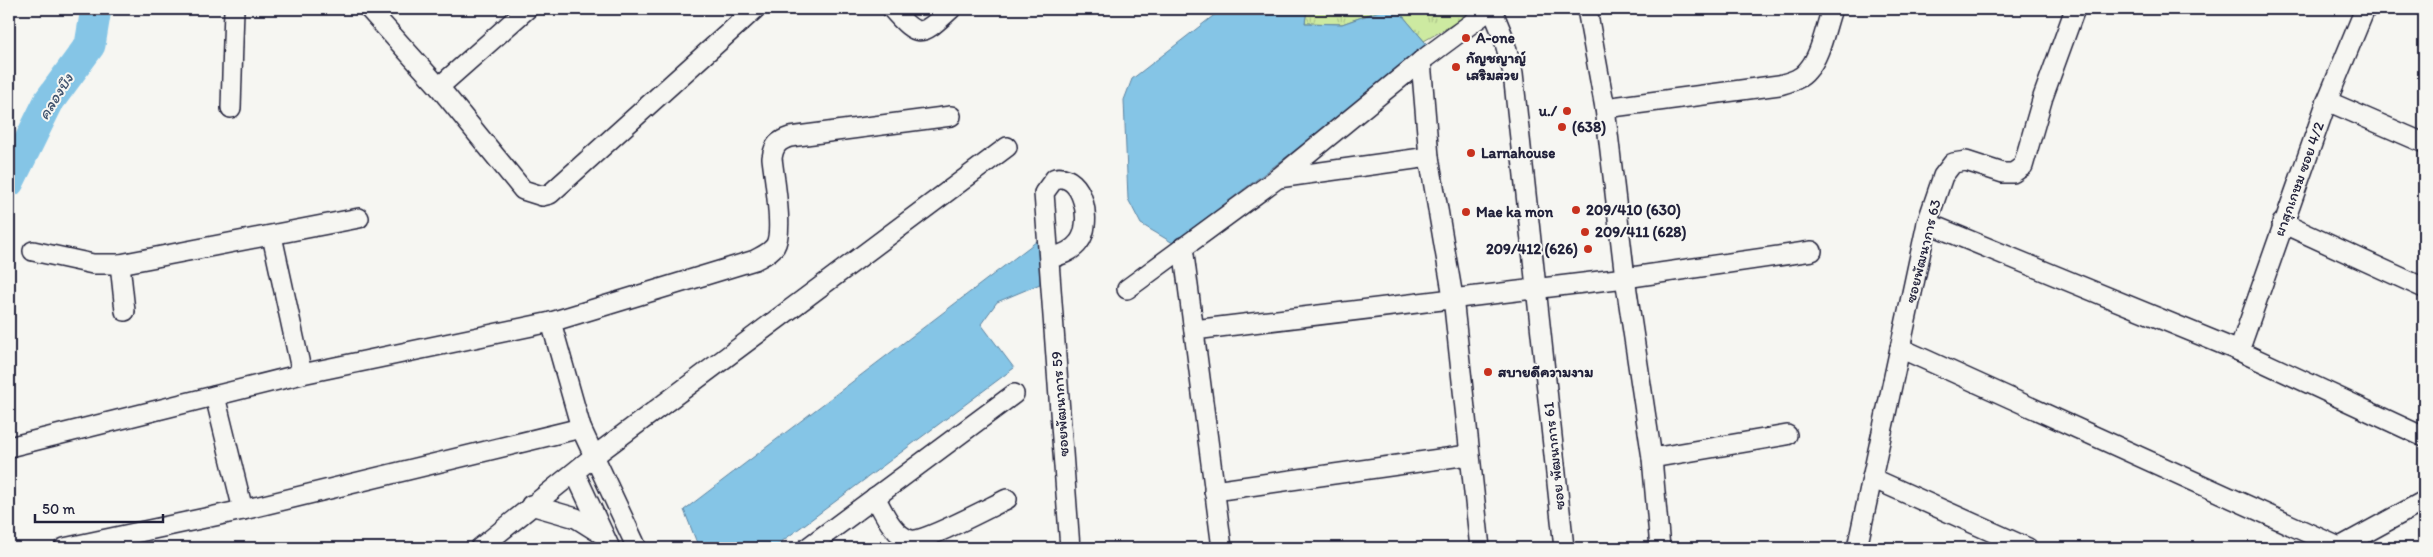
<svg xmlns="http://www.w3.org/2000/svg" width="2433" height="557" viewBox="0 0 2433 557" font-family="Itim,'Playpen Sans Thai',sans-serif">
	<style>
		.park { fill: url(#park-tufts); stroke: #78866e }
		.water { fill: #85c5e6; stroke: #5d84a2 }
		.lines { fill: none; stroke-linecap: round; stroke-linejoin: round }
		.river { stroke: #85c5e6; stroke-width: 31 }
		.minor-casing { stroke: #22223b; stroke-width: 22 }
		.minor { stroke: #f6f6f2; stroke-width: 19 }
		.poi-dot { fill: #c8321e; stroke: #f6f6f2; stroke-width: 2 }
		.labels { text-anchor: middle; stroke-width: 4; stroke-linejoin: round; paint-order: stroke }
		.poi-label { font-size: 15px; font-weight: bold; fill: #22223b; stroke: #f6f6f2; text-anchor: start }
		.street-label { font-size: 15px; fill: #22223b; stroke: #f6f6f2 }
		.water-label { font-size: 16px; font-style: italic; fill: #40536e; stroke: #f6f6f2 }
	</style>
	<defs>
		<pattern id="park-tufts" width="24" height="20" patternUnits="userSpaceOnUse" patternTransform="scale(1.25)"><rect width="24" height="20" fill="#cdeaa1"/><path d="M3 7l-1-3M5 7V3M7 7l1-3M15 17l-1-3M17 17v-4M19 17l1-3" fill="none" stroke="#b0c88c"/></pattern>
	</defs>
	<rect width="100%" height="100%" fill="#f6f6f2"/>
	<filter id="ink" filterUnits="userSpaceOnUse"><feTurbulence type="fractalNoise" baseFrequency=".02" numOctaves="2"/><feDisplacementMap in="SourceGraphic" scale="10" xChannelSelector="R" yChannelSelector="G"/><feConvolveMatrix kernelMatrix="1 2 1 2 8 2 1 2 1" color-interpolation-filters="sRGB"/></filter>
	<g filter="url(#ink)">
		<!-- park -->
		<g class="park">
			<path d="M 1307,9 L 1385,9 L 1342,24 L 1305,23 Z"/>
			<path d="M 1397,9 L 1468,9 L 1471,14 L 1424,41 Z"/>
		</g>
		<!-- water -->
		<g class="water">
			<path d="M 1222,9 L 1307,9 L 1305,23 L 1342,24 L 1385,9 L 1397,9 L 1430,48 L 1173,243 L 1141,224 L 1128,199 L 1124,100 L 1132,79 Z"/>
			<path d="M 1041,238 L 1040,284 L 997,302 L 981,324 L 1014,368 L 773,548 L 699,548 L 684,510 Z"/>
		</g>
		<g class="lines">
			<!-- river -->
			<path class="river" d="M 9,182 L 49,101 L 90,45 L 96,9"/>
			<!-- minor casing -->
			<g class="minor-casing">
				<g id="minor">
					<path d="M 369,9 L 439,87 L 523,190 L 542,196 L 550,194 L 755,9"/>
					<path d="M 892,9 C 920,41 922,35 951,9"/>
					<path d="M 1492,9 L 1503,36 L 1513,73 L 1564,548"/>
					<path d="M 1587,9 L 1605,108 L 1625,278 L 1652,458 L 1660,548"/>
					<path d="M 1421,61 L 1429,157 L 1453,297 L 1480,548"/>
					<path d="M 439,87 L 527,9"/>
					<path d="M 2327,101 L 2424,143"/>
					<path d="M 231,108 L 234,9"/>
					<path d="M 1605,108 L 1779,85 C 1789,82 1800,80 1807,71 C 1821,56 1825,28 1832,9"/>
					<path d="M 1278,178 L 1429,157"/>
					<path d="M 1927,223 L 2239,351 L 2424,437"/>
					<path d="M 2282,223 L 2424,288"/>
					<path d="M 272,236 L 302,374"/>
					<path d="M 1183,247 L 1222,548"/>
					<path d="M 33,251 L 93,264 L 120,264 L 359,218"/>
					<path d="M 1049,259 C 1060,255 1072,252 1079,242 C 1093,224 1084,173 1055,178 L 1044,193 L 1070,548"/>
					<path d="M 120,264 L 125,311"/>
					<path d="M 1127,289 L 1278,178 L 1421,61 L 1491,9"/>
					<path d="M 551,322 L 581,428 L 637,548"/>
					<path d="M 1194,330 L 1625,278 L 1812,251"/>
					<path d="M 1900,348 L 2339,547"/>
					<path d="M 2239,351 L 2327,101 L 2365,9"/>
					<path d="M 215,396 L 243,510"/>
					<path d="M 9,447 L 302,374 L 551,322 L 755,260 C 762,256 770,253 775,246 C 784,232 774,177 772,158 C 774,145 778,141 790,137 L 951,116"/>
					<path d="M 1652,458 L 1787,435"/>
					<path d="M 575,473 L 610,548"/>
					<path d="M 1872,478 L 2028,548"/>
					<path d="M 1214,491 L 1468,455"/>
					<path d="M 875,497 C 883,511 893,536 911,540 C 925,542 990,507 1007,499"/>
					<path d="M 531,505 L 576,518 L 603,535"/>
					<path d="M 64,548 L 243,510 L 581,428"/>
					<path d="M 480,548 L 593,457 L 1007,147"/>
					<path d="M 807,548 L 1014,394"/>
					<path d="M 1857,548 L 1927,223 L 1943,176 L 1953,163 L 1966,161 L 2003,173 L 2013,173 L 2023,166 L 2043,97 L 2075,9"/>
					<path d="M 2338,548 L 2424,501"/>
				</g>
			</g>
			<!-- minor -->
			<use href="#minor" class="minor"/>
		</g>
	</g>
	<!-- markers -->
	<g class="poi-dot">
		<circle cx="1466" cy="38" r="5"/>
		<circle cx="1456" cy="67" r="5"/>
		<circle cx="1567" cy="111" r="5"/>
		<circle cx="1562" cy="127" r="5"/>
		<circle cx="1471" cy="153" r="5"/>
		<circle cx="1576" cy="210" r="5"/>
		<circle cx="1466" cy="212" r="5"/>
		<circle cx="1585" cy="232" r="5"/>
		<circle cx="1588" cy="249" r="5"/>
		<circle cx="1488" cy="372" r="5"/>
	</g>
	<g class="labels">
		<!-- poi labels -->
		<g class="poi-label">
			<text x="1476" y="43">A-one</text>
			<text x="1466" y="63">กัญชญาญ์<tspan x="1466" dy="17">เสริมสวย</tspan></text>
			<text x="1557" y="116" text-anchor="end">u./</text>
			<text x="1572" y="132">(638)</text>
			<text x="1481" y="158">Larnahouse</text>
			<text x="1586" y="215">209/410 (630)</text>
			<text x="1476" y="217">Mae ka mon</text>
			<text x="1595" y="237">209/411 (628)</text>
			<text x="1578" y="254" text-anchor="end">209/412 (626)</text>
			<text x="1498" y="377">สบายดีความงาม</text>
		</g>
		<!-- street labels -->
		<g class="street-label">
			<text transform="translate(2299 179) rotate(-70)" y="5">ผาสุกเกษม ซอย 4/2</text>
			<text transform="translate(1923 251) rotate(-76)" y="5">ซอยพัฒนาการ 63</text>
			<text transform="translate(1060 404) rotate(-94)" y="5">ซอยพัฒนาการ 59</text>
			<text transform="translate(1554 456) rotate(-96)" y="5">ซอย พัฒนาการ 61</text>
		</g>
		<!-- water labels -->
		<g class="water-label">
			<text transform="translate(55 96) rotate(-58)" y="6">คลองบึง</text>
		</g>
	</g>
	<!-- margin -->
	<rect width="2433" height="557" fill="none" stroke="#f6f6f2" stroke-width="30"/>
	<rect x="15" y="15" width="2403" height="527" fill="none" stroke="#22223b" stroke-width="2" filter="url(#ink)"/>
	<!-- scale -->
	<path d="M35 514v8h128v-8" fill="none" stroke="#22223b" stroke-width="2.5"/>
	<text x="42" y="514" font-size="15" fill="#22223b" stroke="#f6f6f2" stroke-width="4" paint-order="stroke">50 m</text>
</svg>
